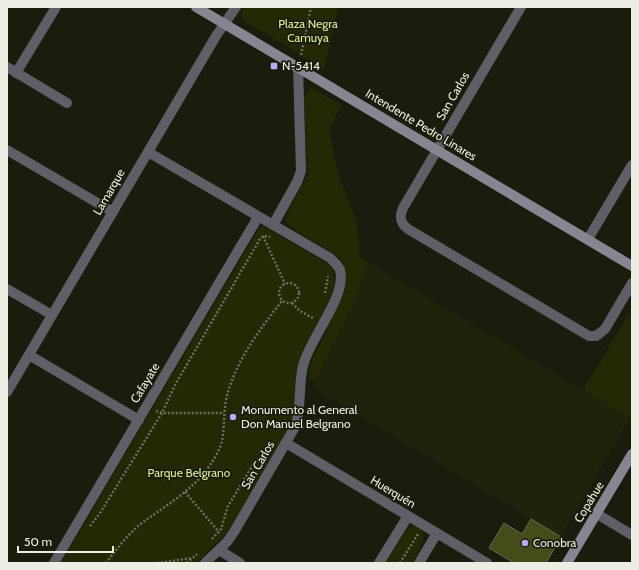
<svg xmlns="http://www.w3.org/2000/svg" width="639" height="570" viewBox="0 0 639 570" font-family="Cabin,sans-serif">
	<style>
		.built { fill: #20230c }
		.green { fill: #242804 }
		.building { fill: #454b19; stroke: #676a57 }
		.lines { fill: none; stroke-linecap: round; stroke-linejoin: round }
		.path { stroke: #6d7062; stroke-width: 2.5; stroke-dasharray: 2 2; stroke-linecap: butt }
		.street { stroke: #605e66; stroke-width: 10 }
		.secondary { stroke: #888592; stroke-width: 10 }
		.poi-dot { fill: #bfa9f4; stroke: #1a1d0d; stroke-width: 1.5 }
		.labels { text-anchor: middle; stroke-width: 3.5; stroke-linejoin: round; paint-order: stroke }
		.park-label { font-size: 12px; fill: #ddea9a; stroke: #1a1d0d }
		.poi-label { font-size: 12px; fill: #eceee3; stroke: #1a1d0d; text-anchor: start }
		.street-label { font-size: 12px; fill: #eceee3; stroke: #1a1d0d }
	</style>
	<rect width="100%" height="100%" fill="#1a1d0d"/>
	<!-- built -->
	<path class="built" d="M 368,262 L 630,418 L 561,537 L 316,390 L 315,382 L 350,312 Z"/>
	<!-- green -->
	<g class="green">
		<path d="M 243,7 L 338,7 L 324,69 L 246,22 L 241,16 Z"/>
		<path d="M 313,89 L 342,105 L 329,128 L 338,174 L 356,219 L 360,257 L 368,262 L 350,312 L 315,382 L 309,376 L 310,365 C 319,341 361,279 339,257 L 291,227 C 289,225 286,224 286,220 C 285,213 304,184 308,174 L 304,99 L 308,91 Z"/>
		<path d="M 262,227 L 268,229 L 328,264 C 348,279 315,327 306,344 C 291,373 299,397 291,425 L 232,527 L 226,534 L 196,563 L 61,563 L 258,230 Z"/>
		<path d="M 628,315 L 632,317 L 632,415 L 630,418 L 583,390 Z"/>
		<path d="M 414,527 C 434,532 417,553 411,563 L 386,563 L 405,532 L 407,529 Z"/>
	</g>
	<!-- building -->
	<path class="building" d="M 531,519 L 561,537 L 546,563 L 514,563 L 489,548 L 504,523 L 522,534 Z"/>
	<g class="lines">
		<!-- path -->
		<g class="path">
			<path d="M 301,55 L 311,7"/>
			<path d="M 263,236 L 285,284"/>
			<circle cx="289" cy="293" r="10"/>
			<path d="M 325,293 L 328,276"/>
			<path d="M 292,303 L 300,311 L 313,318"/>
			<path d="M 156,411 L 162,413 L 224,413"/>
			<path d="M 185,492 L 219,532"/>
			<path d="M 90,526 L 100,513 L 162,413 L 175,385 L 260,239 L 263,236 L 270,237"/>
			<path d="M 212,539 L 221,529 L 228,506 L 253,465 L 269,448"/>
			<path d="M 106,563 C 116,550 126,537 138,526 C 163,507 193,491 210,465 C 215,458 220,449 222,441 C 225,425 223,408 228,392 C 238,358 260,329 282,301"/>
			<path d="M 157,563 L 192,558"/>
			<path d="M 187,563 L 197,554"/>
			<path d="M 400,563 L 418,534"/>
		</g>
		<!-- street -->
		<g class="street">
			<path d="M 521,7 L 403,208 C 399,217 400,223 408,229 L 589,336 L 596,336 L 605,329 L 632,283"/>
			<path d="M 7,67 L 67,103"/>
			<path d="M 16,73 L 56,7"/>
			<path d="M 7,150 L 113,212"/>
			<path d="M 148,152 L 330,258 C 334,262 338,265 340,270 C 347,297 309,339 303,366 C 298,386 302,408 295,427 L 234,532 L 227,542 L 205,563"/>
			<path d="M 273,225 L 297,182 L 301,171 L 298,67"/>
			<path d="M 588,239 L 632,165"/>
			<path d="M 7,289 L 52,315"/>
			<path d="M 29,355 L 139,420"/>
			<path d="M 7,392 L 216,36 L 236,7"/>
			<path d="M 286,443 L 487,563"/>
			<path d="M 597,514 L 632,535"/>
			<path d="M 219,550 L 240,563"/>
			<path d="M 54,563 L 258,217"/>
			<path d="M 379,563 L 408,516"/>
			<path d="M 419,563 L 437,533"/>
		</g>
		<!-- secondary -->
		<g class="secondary">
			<path d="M 196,7 L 632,266"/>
			<path d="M 567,563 L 632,454"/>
		</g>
	</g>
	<!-- markers -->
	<g class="poi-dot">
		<rect x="270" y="62" width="8" height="8" rx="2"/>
		<circle cx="233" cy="417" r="4"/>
		<circle cx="525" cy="543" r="4"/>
	</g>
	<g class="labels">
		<!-- park labels -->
		<g class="park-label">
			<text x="308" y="28">Plaza Negra<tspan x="308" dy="14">Camuya</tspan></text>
			<text x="189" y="477">Parque Belgrano</text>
		</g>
		<!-- poi labels -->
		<g class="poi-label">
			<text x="282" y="70">N-5414</text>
			<text x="241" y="414">Monumento al General<tspan x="241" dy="14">Don Manuel Belgrano</tspan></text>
			<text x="533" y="547">Conobra</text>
		</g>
		<!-- street labels -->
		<g class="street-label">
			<text transform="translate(453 96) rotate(-60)" y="4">San Carlos</text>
			<text transform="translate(421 125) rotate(31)" y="4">Intendente Pedro Linares</text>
			<text transform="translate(109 192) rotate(-60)" y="4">Lamarque</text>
			<text transform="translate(145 383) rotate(-59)" y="4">Cafayate</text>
			<text transform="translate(258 465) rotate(-60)" y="4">San Carlos</text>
			<text transform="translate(393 492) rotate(31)" y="4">Huerquén</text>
			<text transform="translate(589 502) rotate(-59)" y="4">Copahue</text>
		</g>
	</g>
	<!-- border -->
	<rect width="639" height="570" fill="none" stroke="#eceee3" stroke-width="16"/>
	<!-- scale -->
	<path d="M18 546v6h95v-6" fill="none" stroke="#eceee3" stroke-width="2"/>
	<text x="24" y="546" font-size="12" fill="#eceee3" stroke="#1a1d0d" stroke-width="3" paint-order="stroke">50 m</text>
</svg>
